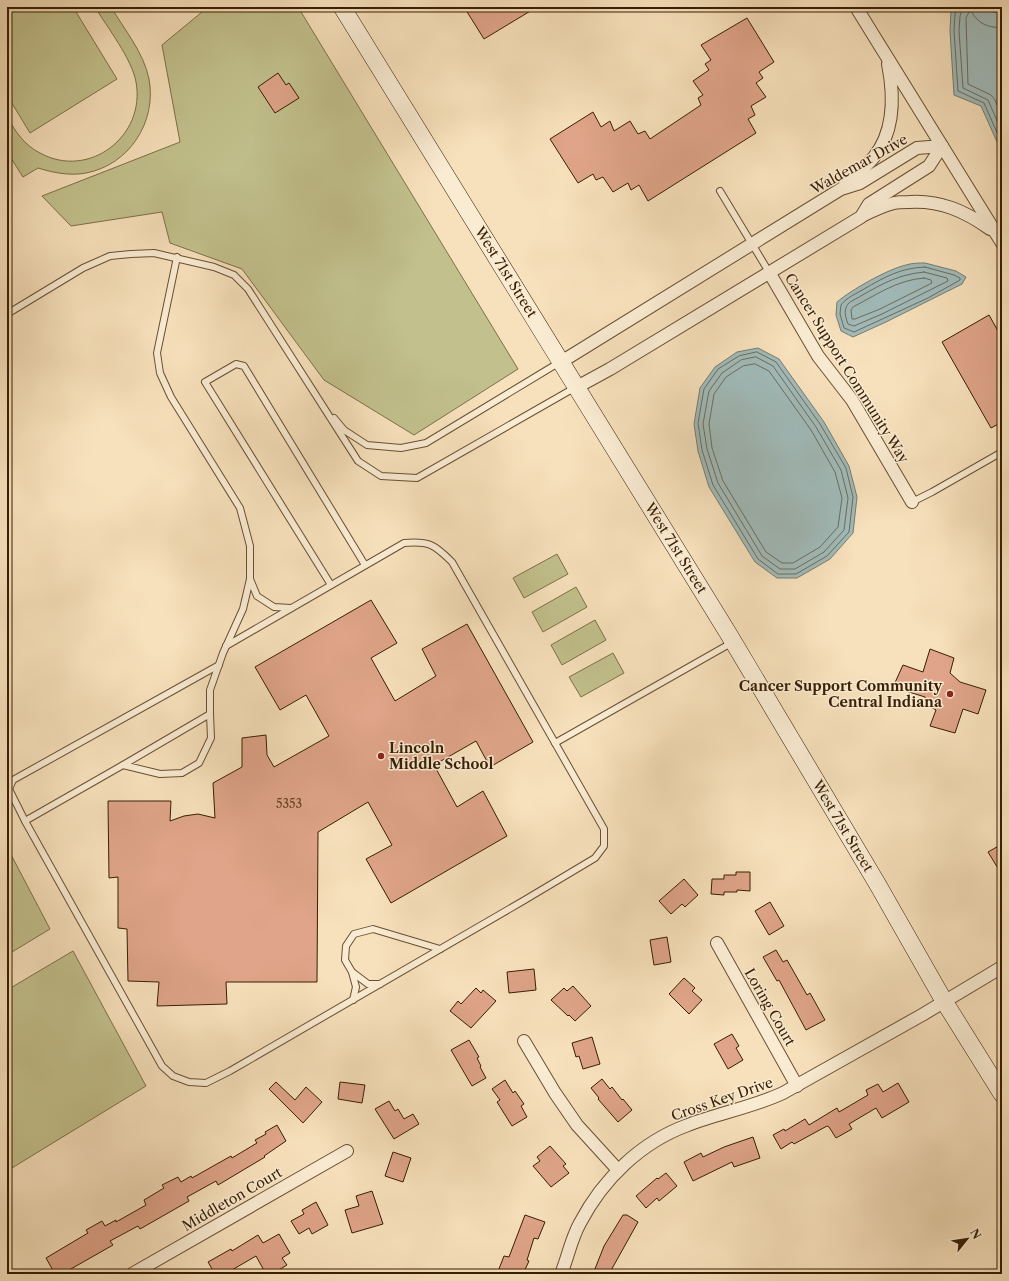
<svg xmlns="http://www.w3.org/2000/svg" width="1009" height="1281" viewBox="0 0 1009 1281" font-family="'Libre Caslon Text',serif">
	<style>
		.green { fill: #c2c18d; stroke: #7d7048 }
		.water { fill: #a1bbba; stroke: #777c71 }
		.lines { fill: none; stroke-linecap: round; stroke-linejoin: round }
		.shore { stroke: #6c6c5e; stroke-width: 1 }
		.building { fill: #dfa489; stroke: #381e03 }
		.service-casing { stroke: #684f31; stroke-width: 8 }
		.minor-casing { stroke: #684f31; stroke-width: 14 }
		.secondary-casing { stroke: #381e03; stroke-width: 18 }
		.service { stroke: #faecd3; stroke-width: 6 }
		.minor { stroke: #faecd3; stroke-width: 12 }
		.secondary { stroke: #faecd3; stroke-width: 17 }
		.poi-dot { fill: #8f2418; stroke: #faecd3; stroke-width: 1.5 }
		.labels { text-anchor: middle; stroke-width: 3; stroke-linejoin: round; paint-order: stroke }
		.number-label { font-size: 12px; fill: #624024 }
		.street-label { font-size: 14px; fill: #381e03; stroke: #faecd3 }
		.poi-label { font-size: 14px; font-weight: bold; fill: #381e03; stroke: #faecd3; text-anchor: end }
	</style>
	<rect width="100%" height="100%" fill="#f7e1bc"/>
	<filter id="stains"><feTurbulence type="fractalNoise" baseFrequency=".005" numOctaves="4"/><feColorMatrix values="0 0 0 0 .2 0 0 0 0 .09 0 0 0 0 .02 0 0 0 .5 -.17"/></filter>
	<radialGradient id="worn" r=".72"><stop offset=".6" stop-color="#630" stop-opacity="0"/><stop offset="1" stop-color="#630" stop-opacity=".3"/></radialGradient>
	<!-- green -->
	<g class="green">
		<path d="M 7,7 L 73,7 L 117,79 L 30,133 L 7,95 Z"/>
		<path d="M 95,7 L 111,7 C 124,29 144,53 149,79 C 157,122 129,165 86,173 C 70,176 54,173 38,168 L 23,177 L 7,152 L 7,117 C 16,132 24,145 40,153 C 89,180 146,136 136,82 C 132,59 107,27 95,7 Z"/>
		<path d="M 208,7 L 298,7 L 518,369 L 414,435 L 324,380 L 242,269 L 170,243 L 162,212 L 71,226 L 42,196 L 180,142 L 162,45 Z"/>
		<path d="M 557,554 L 568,574 L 524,598 L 513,578 Z"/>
		<path d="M 576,587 L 587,607 L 543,632 L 532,612 Z"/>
		<path d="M 595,620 L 606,640 L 562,665 L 551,645 Z"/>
		<path d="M 613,653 L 624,673 L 581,697 L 569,677 Z"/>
		<path d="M 7,847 L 50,929 L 7,955 Z"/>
		<path d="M 73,951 L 146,1086 L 7,1171 L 7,990 Z"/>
	</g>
	<!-- water -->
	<g class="water">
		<path d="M 955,7 L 984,7 L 992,12 L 1002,13 L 1002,153 L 981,106 L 954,95 L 950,31 L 951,12 Z"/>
		<path d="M 925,263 L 956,271 L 966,277 L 962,284 L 886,322 L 853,337 L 841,331 L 836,315 L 837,302 C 851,290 888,269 906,265 C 912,263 919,263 925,263 Z"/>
		<path d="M 758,348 L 779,359 L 824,422 L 849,466 L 857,497 L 853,533 L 830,559 L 797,578 L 777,578 L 755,562 L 709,487 L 698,451 L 694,424 L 700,388 L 715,367 L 737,352 Z"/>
	</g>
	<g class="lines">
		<!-- shore -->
		<g class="shore">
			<path d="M 958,7 L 955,14 L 954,31 L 958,91 L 984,103 L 1002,144"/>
			<path d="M 963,7 L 960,16 L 959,31 L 963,88 L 988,100 L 1002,132"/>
			<path d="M 1002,28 C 986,27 979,24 971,11 L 969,12 L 966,18 L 968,84 L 991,95 L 995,100 L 1002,118"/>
			<path d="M 925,267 L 954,275 L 960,278 L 960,280 L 928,298 L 854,332 L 844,328 L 840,314 L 841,305 C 847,297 856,294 864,289 C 885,277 900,268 925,267 Z"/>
			<path d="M 924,272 L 947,278 L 948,281 L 882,314 L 854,326 L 848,324 C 845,316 843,308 850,302 C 876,288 893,275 924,272 Z"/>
			<path d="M 924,278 L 931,280 L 932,283 L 880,309 L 855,319 L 852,319 L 851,310 L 853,307 C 876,295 897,280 924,278 Z"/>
			<path d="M 757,352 L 776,362 L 820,424 L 846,468 L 853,497 L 849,532 L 827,556 L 796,574 L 778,574 L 758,559 L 713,485 L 702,450 L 698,423 L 704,389 L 718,369 L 739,356 Z"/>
			<path d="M 756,357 L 773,366 L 816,427 L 841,470 L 848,498 L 844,530 L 824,552 L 795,569 L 780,569 L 762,556 L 718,483 L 707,449 L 703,424 L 709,391 L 722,373 L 741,360 Z"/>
			<path d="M 755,364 L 769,371 L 811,430 L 835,472 L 842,498 L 838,527 L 820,547 L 793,563 L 782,563 L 766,552 L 723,481 L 712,448 L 709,424 L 714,394 L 726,377 L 743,366 Z"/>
		</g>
	</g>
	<!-- building -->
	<g class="building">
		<path d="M 464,7 L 537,7 L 484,39 Z"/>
		<path d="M 747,18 L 774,62 L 759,72 L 763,78 L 756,83 L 766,97 L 751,106 L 755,115 L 748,119 L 756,133 L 648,201 L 639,185 L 631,190 L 628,183 L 613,192 L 603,177 L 596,180 L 593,174 L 578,183 L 550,139 L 593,112 L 601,127 L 610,121 L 614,131 L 630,121 L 638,134 L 645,131 L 650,139 L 701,105 L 698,98 L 703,95 L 693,81 L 709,70 L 705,64 L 711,60 L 701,45 Z"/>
		<path d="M 278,73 L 286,85 L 289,83 L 299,98 L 275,113 L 258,87 Z"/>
		<path d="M 989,315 L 1002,338 L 1002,422 L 991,428 L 942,342 Z"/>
		<path d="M 371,600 L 397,643 L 371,658 L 395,701 L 436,676 L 422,649 L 467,624 L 533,742 L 490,767 L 476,741 L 434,765 L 457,807 L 483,791 L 507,836 L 391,903 L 366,859 L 392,845 L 368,802 L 318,832 L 317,982 L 226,982 L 227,1004 L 157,1006 L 159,982 L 128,981 L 127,929 L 118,928 L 118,877 L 109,878 L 108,801 L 171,801 L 170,821 L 184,816 L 198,814 L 215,818 L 213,783 L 242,767 L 242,738 L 266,735 L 267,755 L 274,767 L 329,736 L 306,695 L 280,710 L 255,667 Z"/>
		<path d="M 930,649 L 954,658 L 950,673 L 960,682 L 986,690 L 978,714 L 963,709 L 955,733 L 930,726 L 936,710 L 929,706 L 925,697 L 893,687 L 903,665 L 923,672 Z"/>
		<path d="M 1002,844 L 1002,875 L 988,852 Z"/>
		<path d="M 736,872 L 750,872 L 750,891 L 737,890 L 737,892 L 724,892 L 724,895 L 711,894 L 712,879 L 724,879 L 724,875 L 736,875 Z"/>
		<path d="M 684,879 L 698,895 L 685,907 L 682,904 L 671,914 L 659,901 Z"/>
		<path d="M 770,902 L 784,926 L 769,935 L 755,911 Z"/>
		<path d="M 667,937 L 671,962 L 654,965 L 650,940 Z"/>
		<path d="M 776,950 L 783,962 L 787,960 L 807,995 L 810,993 L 825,1020 L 806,1030 L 779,980 L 777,981 L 763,957 Z"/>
		<path d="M 534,969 L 536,990 L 509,993 L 507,972 Z"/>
		<path d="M 684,978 L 695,988 L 692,991 L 702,1000 L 689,1014 L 669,994 Z"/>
		<path d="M 573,986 L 591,1006 L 575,1021 L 569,1015 L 568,1016 L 551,1000 L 564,988 L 567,991 Z"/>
		<path d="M 476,988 L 481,993 L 483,990 L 496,1001 L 471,1028 L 450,1011 L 458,1001 L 461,1004 Z"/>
		<path d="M 732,1034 L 739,1046 L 736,1048 L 743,1060 L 728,1069 L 714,1044 Z"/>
		<path d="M 592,1037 L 600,1064 L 583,1069 L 579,1056 L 576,1057 L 572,1043 Z"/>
		<path d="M 469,1040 L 479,1057 L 477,1058 L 481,1066 L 480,1067 L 486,1078 L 472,1086 L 451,1050 Z"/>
		<path d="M 602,1079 L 610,1089 L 612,1087 L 622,1100 L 623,1099 L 632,1110 L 618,1122 L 598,1099 L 599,1098 L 591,1088 Z"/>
		<path d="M 505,1080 L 513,1093 L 515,1091 L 524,1104 L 521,1106 L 527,1117 L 512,1126 L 497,1102 L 500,1100 L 492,1089 Z"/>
		<path d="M 276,1082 L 295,1100 L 306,1087 L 322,1102 L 303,1123 L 269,1089 Z"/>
		<path d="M 340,1082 L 365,1085 L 362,1103 L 338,1099 Z"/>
		<path d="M 898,1083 L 909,1102 L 882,1118 L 876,1108 L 849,1124 L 852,1129 L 836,1138 L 829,1127 L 827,1126 L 794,1144 L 792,1142 L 781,1149 L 773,1135 L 784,1129 L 785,1131 L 805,1119 L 809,1125 L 837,1108 L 839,1112 L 868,1095 L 866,1090 L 878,1084 L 883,1092 Z"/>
		<path d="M 389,1101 L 395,1111 L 398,1109 L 404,1119 L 413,1114 L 419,1124 L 394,1139 L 375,1109 Z"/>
		<path d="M 277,1125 L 286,1141 L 264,1156 L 265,1157 L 218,1185 L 216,1181 L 187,1197 L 189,1201 L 140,1229 L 138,1226 L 110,1241 L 113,1245 L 62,1274 L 55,1274 L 46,1258 L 88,1233 L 86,1230 L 102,1221 L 105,1226 L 116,1220 L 116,1222 L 146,1205 L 144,1200 L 164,1188 L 162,1185 L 178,1177 L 181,1182 L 191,1176 L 192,1178 L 231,1156 L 232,1158 L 257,1143 L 255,1140 L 266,1134 L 265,1132 Z"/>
		<path d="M 753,1137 L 760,1158 L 734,1167 L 732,1162 L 693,1181 L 684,1162 L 701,1153 L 703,1157 L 724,1147 Z"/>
		<path d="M 550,1146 L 566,1164 L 563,1166 L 569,1173 L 551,1187 L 533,1166 L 540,1161 L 537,1157 Z"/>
		<path d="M 393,1152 L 411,1158 L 403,1182 L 385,1176 Z"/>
		<path d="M 666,1173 L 677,1186 L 659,1201 L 657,1198 L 646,1208 L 636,1196 L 657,1178 L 658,1179 Z"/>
		<path d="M 372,1191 L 383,1224 L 352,1233 L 345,1210 L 359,1206 L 356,1196 Z"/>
		<path d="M 316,1202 L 328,1225 L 312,1234 L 309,1228 L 299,1234 L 291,1221 L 304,1214 L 302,1210 Z"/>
		<path d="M 525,1215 L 545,1222 L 538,1239 L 534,1238 L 527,1260 L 529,1261 L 523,1274 L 497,1274 L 504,1256 L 509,1257 Z"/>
		<path d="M 623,1215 L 627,1215 L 638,1222 L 609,1274 L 593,1274 L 604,1246 Z"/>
		<path d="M 279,1234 L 290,1253 L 282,1258 L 287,1265 L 272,1274 L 266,1274 L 256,1256 L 225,1274 L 215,1274 L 208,1262 L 231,1249 L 232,1251 L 258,1235 L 263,1243 Z"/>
	</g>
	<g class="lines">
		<!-- service casing -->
		<g class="service-casing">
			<g id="service">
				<path d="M 720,191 L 769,272"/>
				<path d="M 177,257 L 157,353 L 160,373 L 171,397 L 240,508 L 250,546 L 250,579 L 243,609 L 223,653 L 210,690 L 210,714 L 211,738 L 199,763 L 182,773 L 160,774 L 123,765 L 210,714"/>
				<path d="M 7,314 L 83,268 L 110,256 L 131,254 L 154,253 L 214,267 L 234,275 L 248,289 L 358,461 L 381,476 L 417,478 L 576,387"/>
				<path d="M 334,418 L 344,430 L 367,445 L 401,448 L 426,443 L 560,362"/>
				<path d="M 912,502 L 932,492 L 1002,452"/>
				<path d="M 250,579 L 257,596 L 274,607 L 291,608"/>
				<path d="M 331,585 L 205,382 L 236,364 L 244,366 L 365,565"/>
				<path d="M 555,743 L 733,642"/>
				<path d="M 123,765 L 25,821 L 162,1066 L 173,1076 L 189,1082 L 206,1083 L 230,1071 L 523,901 L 595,858 L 604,846 L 604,829 L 452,562 C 434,544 429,541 404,543 L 226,646"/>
				<path d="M 25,821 L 9,789 L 13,780 L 219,665"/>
				<path d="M 352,972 L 356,987 L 353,1000"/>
				<path d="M 380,984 L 368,984 L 352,972 L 345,960 L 346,946 L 354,934 L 373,929 L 440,949"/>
			</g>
		</g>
		<!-- minor casing -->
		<g class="minor-casing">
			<g id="minor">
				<path d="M 856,7 L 1002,243"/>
				<path d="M 845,185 C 855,176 866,167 874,157 C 895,131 894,94 888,64"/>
				<path d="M 862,216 C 872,211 882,206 894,203 C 898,202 904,202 909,202 C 940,200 965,211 990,229"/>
				<path d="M 769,272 L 818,356 L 852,400 L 912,502"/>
				<path d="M 561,362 L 841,189 L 860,183 L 917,148 L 942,146"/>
				<path d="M 577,387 L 610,369 L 861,217 L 869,204 L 929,166 L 942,146"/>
				<path d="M 717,943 L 797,1086"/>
				<path d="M 524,1041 L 555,1093 L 577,1125 L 618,1170"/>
				<path d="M 132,1274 L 347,1151"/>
				<path d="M 561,1274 C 568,1257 571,1239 580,1223 C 603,1179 641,1142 688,1125 C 719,1113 753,1107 783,1093 L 922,1015 L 1002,967"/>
			</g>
		</g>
		<!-- secondary casing -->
		<g class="secondary-casing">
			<path id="secondary" d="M 342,7 L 728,633 L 878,885 L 944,1001 L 1002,1094"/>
		</g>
		<!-- service -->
		<use href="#service" class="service"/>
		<!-- minor -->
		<use href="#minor" class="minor"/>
		<!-- secondary -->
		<use href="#secondary" class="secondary"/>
	</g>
	<!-- markers -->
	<g class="poi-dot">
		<circle cx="950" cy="694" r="4"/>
		<circle cx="381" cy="756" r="4"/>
	</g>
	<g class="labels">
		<!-- number labels -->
		<g class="number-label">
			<text x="289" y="808">5353</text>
		</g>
		<!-- street labels -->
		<g class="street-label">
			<text transform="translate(859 164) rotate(-29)" y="5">Waldemar Drive</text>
			<text transform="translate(506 272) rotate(58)" y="5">West 71st Street</text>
			<text transform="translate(847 368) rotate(58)" y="5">Cancer Support Community Way</text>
			<text transform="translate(676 548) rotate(58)" y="5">West 71st Street</text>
			<text transform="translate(843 826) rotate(59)" y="5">West 71st Street</text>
			<text transform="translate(770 1007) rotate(60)" y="5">Loring Court</text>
			<text transform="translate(722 1099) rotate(-19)" y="5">Cross Key Drive</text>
			<text transform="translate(232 1199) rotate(-30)" y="5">Middleton Court</text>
		</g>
		<!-- poi labels -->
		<g class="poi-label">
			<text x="942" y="691">Cancer Support Community<tspan x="942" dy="16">Central Indiana</tspan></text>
			<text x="389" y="753" text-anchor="start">Lincoln<tspan x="389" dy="16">Middle School</tspan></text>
		</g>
	</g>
	<!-- margin -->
	<rect width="1009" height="1281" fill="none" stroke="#f7e1bc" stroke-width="24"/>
	<rect x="8" y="8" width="993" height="1265" fill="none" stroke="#381e03" stroke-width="2"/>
	<rect x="12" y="12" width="985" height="1257" fill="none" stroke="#381e03"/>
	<!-- north arrow -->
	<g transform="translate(967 1239) rotate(60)" stroke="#faecd3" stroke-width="3" paint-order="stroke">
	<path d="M0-3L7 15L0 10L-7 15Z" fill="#381e03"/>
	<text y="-6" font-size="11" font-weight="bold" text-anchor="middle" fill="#381e03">N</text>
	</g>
	<rect width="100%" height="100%" filter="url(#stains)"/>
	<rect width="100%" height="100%" fill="url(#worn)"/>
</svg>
